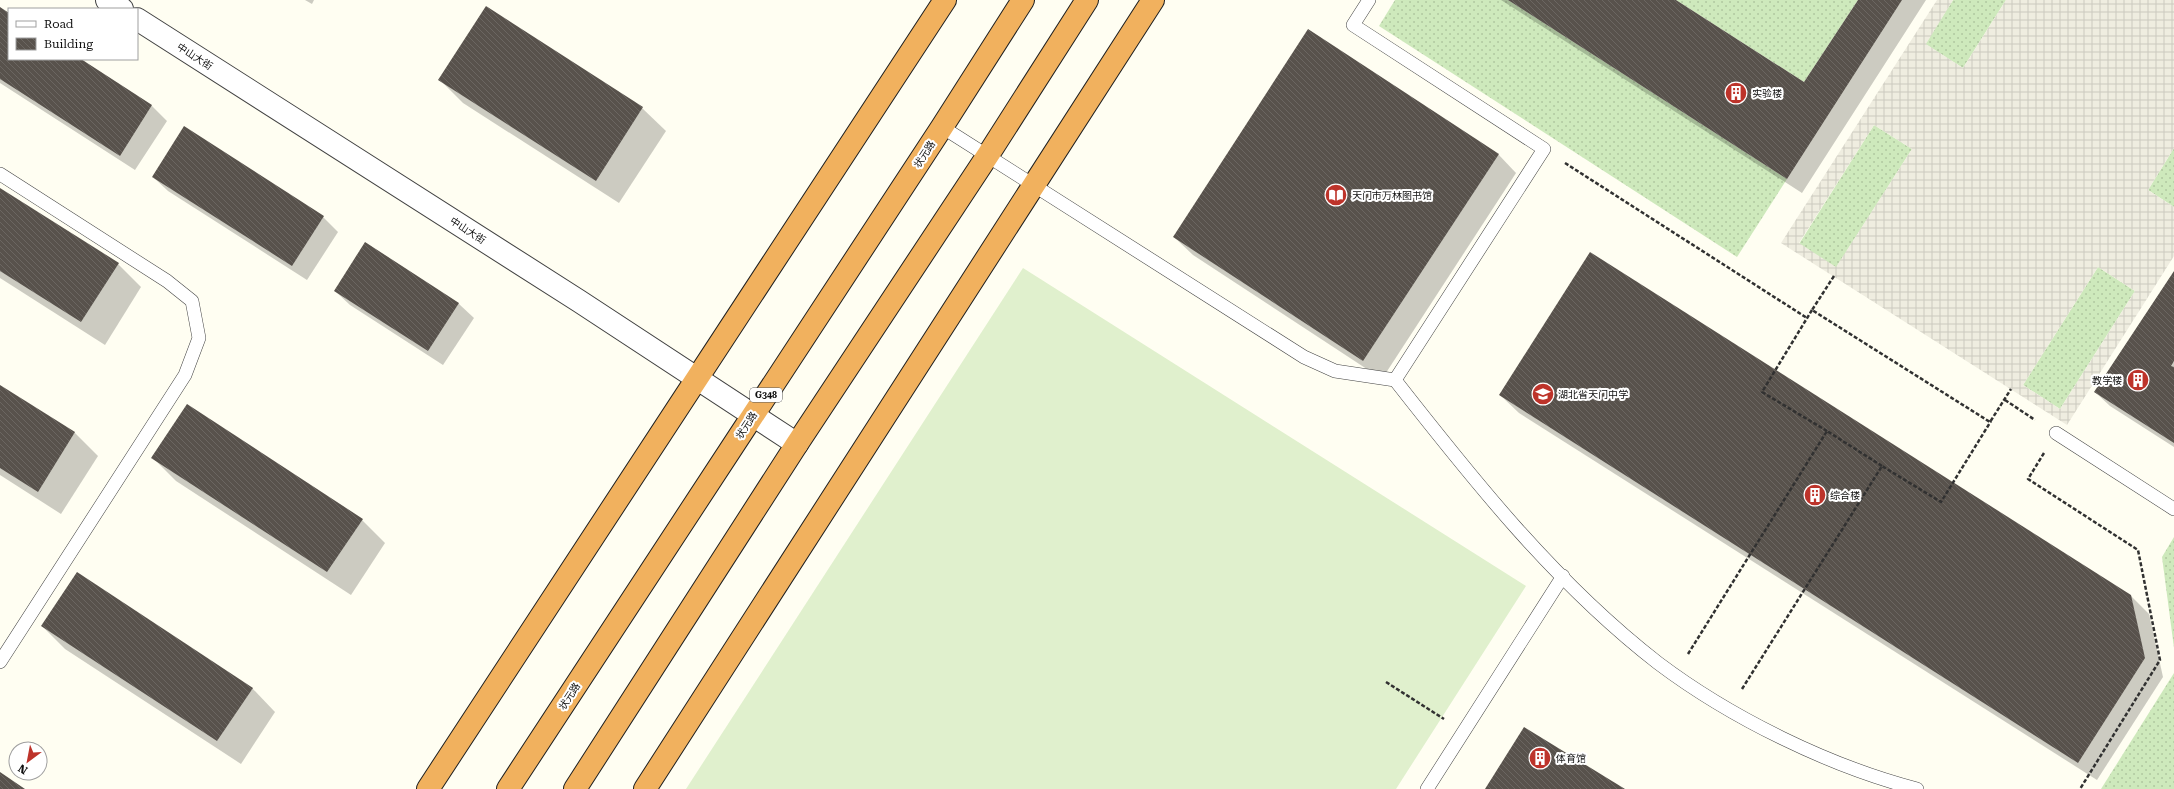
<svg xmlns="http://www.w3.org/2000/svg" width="2174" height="789" viewBox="0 0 2174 789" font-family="'Roboto Serif','Noto Sans SC',serif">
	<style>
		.grass { fill: url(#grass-dots) }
		.pitch { fill: #e0f0cd }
		.plaza { fill: url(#plaza-grid); fill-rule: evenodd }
		.shadow { fill: #0003 }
		.building { fill: url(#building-back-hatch) }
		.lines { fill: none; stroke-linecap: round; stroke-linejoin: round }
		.lane-casing { stroke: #424242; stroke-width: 14 }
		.street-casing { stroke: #424242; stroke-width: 24 }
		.highway-casing { stroke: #202020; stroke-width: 24 }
		.path { stroke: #313131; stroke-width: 2.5; stroke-dasharray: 4 2; stroke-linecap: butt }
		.lane { stroke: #fff; stroke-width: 13 }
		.street { stroke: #fff; stroke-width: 22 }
		.highway { stroke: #f1b15e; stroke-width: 22 }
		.labels { text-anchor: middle; stroke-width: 4; stroke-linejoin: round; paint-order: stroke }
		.shield { fill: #fff; stroke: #575757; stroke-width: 1 }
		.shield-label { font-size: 9px; font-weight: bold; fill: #0f0f0f }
		.street-label { font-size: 10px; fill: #0f0f0f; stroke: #fff }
		.poi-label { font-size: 10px; fill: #0f0f0f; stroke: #fff; text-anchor: start }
	</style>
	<defs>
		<pattern id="grass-dots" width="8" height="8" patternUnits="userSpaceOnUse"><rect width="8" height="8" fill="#cee9bc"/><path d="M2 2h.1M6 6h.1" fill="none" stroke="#b0c7a0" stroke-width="1.8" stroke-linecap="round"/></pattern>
		<pattern id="plaza-grid" width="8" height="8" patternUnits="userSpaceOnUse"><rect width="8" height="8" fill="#efede0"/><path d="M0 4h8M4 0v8" fill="none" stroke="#cccabf"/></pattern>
		<pattern id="building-back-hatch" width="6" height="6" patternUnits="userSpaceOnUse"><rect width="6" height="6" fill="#58524c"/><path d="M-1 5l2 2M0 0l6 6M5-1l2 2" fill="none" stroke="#6b6661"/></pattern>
	</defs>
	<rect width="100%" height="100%" fill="#fffef2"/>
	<!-- grass -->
	<g class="grass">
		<path d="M 1395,0 L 1508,0 L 1787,179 L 1737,257 L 1379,26 Z"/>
		<path d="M 1676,0 L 1858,0 L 1804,82 Z"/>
		<path d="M 1953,0 L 2006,0 L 1963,68 L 1925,44 Z"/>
		<path d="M 1874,125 L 1912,149 L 1836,268 L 1799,244 Z"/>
		<path d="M 2174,148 L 2174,207 L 2148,190 Z"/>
		<path d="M 2098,267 L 2135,291 L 2060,409 L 2023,385 Z"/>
		<path d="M 2174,537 L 2174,648 L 2162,557 Z"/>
		<path d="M 2174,673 L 2174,789 L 2101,789 Z"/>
	</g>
	<!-- pitch -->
	<path class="pitch" d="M 1023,268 L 1526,586 L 1396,789 L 686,789 Z"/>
	<!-- plaza -->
	<path class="plaza" d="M 1937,0 L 1953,0 L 1926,44 L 1963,68 L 2006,0 L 2174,0 L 2174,148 L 2148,190 L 2174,207 L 2174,256 L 2067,425 L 1781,243 ZM 1874,125 L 1912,149 L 1836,267 L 1799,243 ZM 2098,267 L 2135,291 L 2060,409 L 2023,385 Z"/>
	<!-- shadow -->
	<g class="shadow">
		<path d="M 305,0 L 314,0 L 312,4 Z"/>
		<path d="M 1501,0 L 1674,0 L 1804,84 L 1859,0 L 1926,0 L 1802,193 Z"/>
		<path d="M 0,8 L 9,14 L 9,59 L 79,59 L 152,106 L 167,121 L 135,170 L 0,83 Z"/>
		<path d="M 440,80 L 642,108 L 666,131 L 619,203 L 463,103 Z"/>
		<path d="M 1498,154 L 1516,173 L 1382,379 L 1193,255 L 1174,237 Z"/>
		<path d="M 153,177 L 323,217 L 338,232 L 307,280 L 168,191 Z"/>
		<path d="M 0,189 L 118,264 L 141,287 L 105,345 L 0,278 Z"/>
		<path d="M 366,243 L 459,304 L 474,318 L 443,365 L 350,305 L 335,291 Z"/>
		<path d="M 2174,272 L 2174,447 L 2110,406 L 2095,392 Z"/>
		<path d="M 0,386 L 75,433 L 98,456 L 61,514 L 0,475 Z"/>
		<path d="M 1500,395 L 2130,595 L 2149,614 L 2163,677 L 2097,780 L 1519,413 Z"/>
		<path d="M 153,458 L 362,520 L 385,543 L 351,595 L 176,481 Z"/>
		<path d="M 42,626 L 252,688 L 275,712 L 241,764 L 65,649 Z"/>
	</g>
	<!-- building -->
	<g class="building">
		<path d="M 1508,0 L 1676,0 L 1804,82 L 1858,0 L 1902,0 L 1787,179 Z"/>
		<path d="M 486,6 L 643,107 L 596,181 L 438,80 Z"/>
		<path d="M 0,7 L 9,13 L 9,59 L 81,59 L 152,105 L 120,156 L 0,79 Z"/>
		<path d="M 1308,29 L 1499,154 L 1363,361 L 1173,237 Z"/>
		<path d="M 184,126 L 324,216 L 292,266 L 152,177 Z"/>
		<path d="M 0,188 L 119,263 L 81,322 L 0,271 Z"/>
		<path d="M 365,242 L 459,303 L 428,351 L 334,291 Z"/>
		<path d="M 1590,252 L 2131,595 L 2145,658 L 2078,763 L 1499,395 Z"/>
		<path d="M 2174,271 L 2174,361 L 2171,366 L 2174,367 L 2174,443 L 2094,392 Z"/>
		<path d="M 0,385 L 75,432 L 38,492 L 0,468 Z"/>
		<path d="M 187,404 L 363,519 L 327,572 L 151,458 Z"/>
		<path d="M 77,572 L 253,688 L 217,741 L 41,626 Z"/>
		<path d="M 1524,727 L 1625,789 L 1485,789 Z"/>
		<path d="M 0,772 L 25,789 L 0,789 Z"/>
	</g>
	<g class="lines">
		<!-- lane casing -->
		<g class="lane-casing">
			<g id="lane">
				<path d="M 1369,0 L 1353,25 L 1544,149 L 1395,380"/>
				<path d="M 942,127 L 1304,357 L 1335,371 L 1395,380 C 1474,481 1556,584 1658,663 C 1731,718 1829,766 1917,789"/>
				<path d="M 0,174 L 167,281 L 192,301 L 199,338 L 185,375 L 0,662"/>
				<path d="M 2056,433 L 2174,509"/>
				<path d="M 1427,789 L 1563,576"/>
			</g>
		</g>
		<!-- street casing -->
		<g class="street-casing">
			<g id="street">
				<path d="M 107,0 L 122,9"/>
				<path d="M 137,19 L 579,301 L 797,444"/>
			</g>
		</g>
		<!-- highway casing -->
		<g class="highway-casing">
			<g id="highway">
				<path d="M 428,789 L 945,0"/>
				<path d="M 508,789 L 942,127 L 1023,0"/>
				<path d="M 575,789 L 797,444 L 988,155 L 1087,0"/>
				<path d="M 645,789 L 1153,0"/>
			</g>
		</g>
		<!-- path -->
		<g class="path">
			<path d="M 1565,163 L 1807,318"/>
			<path d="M 1834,276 L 1812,310 L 1990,422 L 2011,389"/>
			<path d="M 1812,310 L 1762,392 L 1827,431"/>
			<path d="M 2005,400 L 2035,420"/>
			<path d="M 2044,453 L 2028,479 L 2138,550 L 2160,660 L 2080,789"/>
			<path d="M 1688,654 L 1827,431 L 1882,466"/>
			<path d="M 1386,682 L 1444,719"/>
			<path d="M 1742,689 L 1882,466 L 1941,502 L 1991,421"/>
		</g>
		<!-- lane -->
		<use href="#lane" class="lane"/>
		<!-- street -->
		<use href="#street" class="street"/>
		<!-- highway -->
		<use href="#highway" class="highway"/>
	</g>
	<!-- icons -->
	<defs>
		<g id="building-disc" transform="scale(1.15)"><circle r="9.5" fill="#bd332a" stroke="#fff"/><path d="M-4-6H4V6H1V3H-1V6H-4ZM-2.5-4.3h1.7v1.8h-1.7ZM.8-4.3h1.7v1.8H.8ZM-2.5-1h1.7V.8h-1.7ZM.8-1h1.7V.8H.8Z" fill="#fff"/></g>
		<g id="library-disc" transform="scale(1.15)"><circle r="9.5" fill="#bd332a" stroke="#fff"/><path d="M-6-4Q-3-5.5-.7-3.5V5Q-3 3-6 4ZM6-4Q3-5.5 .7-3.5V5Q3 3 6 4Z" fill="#fff"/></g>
		<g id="school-disc" transform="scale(1.15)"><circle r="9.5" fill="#bd332a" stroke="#fff"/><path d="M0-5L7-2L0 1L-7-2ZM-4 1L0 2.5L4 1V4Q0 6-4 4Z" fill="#fff"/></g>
	</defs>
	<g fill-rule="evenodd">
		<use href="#building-disc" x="1736" y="93"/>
		<use href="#library-disc" x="1336" y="195"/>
		<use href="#building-disc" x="2138" y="380"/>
		<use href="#school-disc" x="1543" y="394"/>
		<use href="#building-disc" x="1815" y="495"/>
		<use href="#building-disc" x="1540" y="758"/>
	</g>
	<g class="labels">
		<!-- shield labels -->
		<rect class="shield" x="750" y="388" width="32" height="14" rx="3"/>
		<g class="shield-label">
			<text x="766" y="398">G348</text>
		</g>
		<!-- street labels -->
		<g class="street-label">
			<text transform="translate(195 56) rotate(33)" y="4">中山大街</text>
			<text transform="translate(924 154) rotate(-57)" y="4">状元路</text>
			<text transform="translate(468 230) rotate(33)" y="4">中山大街</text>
			<text transform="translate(746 425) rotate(-57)" y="4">状元路</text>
			<text transform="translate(569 696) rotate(-57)" y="4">状元路</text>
		</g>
		<!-- poi labels -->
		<g class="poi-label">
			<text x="1752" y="97">实验楼</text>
			<text x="1352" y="199">天门市万林图书馆</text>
			<text x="2122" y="384" text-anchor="end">教学楼</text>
			<text x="1558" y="398">湖北省天门中学</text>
			<text x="1830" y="499">综合楼</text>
			<text x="1556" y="762">体育馆</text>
		</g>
	</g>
	<!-- legend -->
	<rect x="8" y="8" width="130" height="52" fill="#ffffff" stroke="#9f9f9f"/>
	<rect x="16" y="21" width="20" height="6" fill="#ffffff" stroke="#9f9f9f"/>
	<text x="44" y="28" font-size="12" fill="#0f0f0f">Road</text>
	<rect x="16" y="38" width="20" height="12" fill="url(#building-back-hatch)" stroke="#9f9f9f"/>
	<text x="44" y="48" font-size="12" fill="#0f0f0f">Building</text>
	<!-- north arrow -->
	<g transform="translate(28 761) rotate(212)"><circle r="19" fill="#ffffff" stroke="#9f9f9f"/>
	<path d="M0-3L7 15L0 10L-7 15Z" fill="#bd332a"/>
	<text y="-6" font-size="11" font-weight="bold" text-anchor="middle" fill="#0f0f0f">N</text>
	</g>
</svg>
